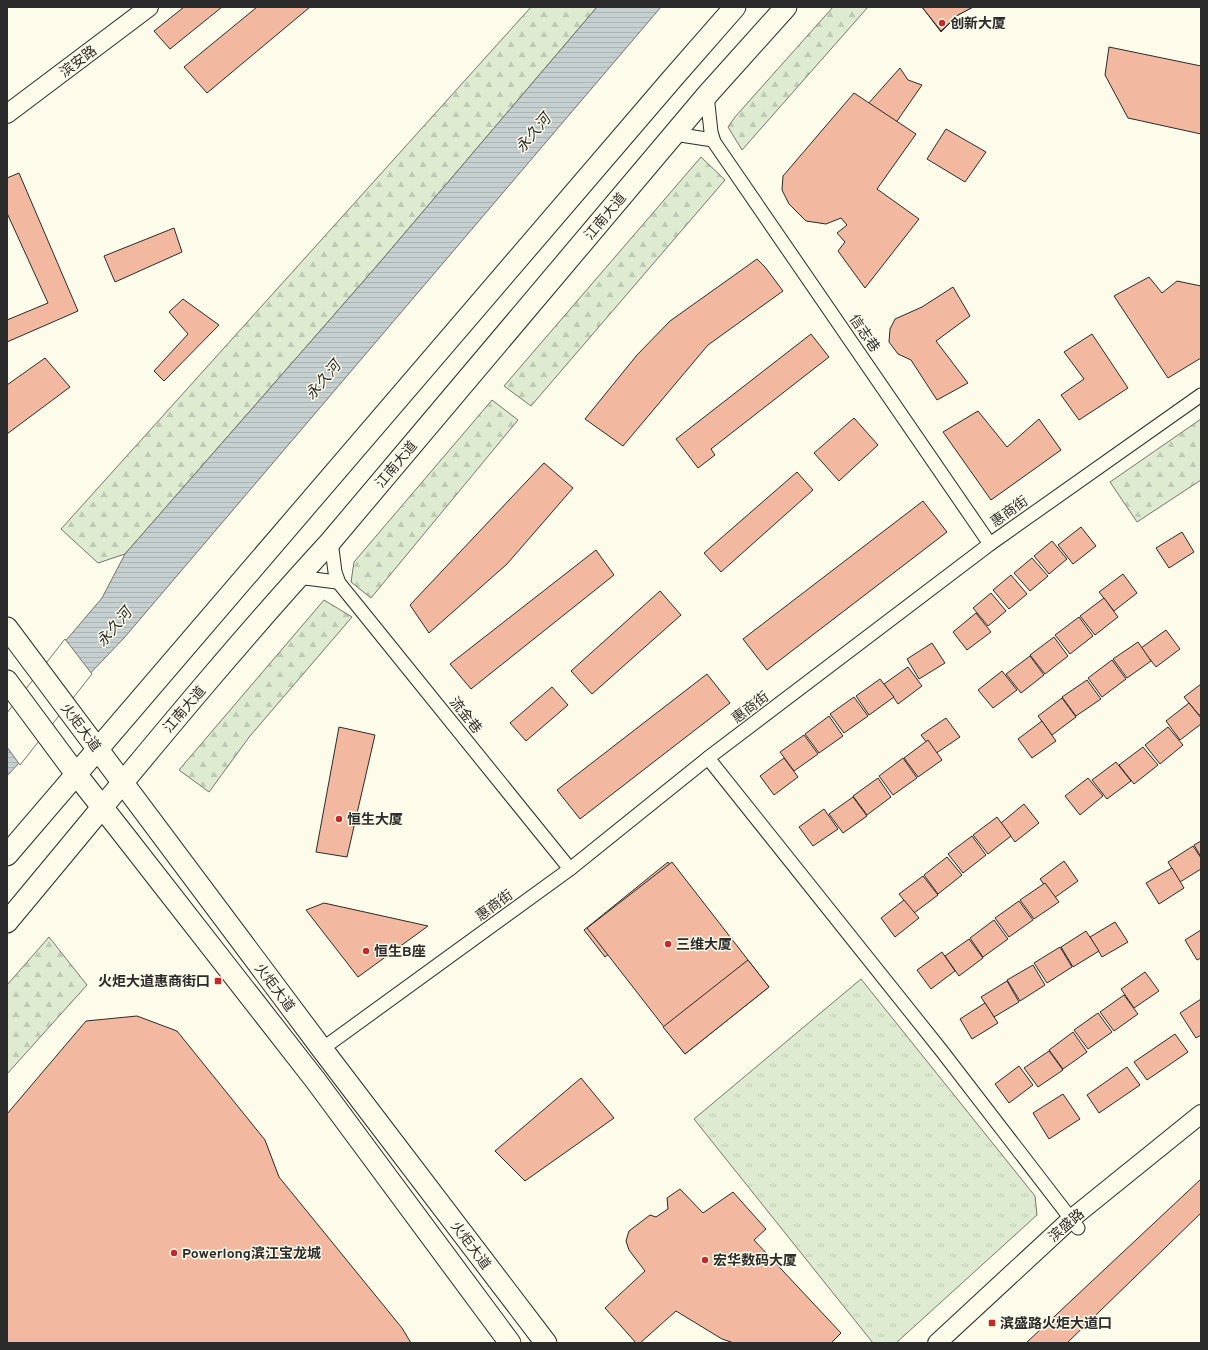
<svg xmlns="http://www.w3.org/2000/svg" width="1208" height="1350" viewBox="0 0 1208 1350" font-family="Overpass,'Noto Sans SC',sans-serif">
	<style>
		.grass { fill: url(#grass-tufts); stroke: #74746e }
		.forest { fill: url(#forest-firs); stroke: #74746e }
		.water { fill: url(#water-rules); stroke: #74746e }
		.pier { fill: #fdfbea; stroke: #74746e }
		.building { fill: #f2b8a0; stroke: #2b2b2b }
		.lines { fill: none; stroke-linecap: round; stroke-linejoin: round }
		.street-casing { stroke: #2b2b2b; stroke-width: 15 }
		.secondary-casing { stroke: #2b2b2b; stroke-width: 20 }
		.primary-casing { stroke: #2b2b2b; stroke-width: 23 }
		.street { stroke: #fdfbea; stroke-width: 13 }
		.secondary { stroke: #fdfbea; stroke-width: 18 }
		.primary { stroke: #fdfbea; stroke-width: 21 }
		.poi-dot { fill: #c62828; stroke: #fdfbea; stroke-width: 1.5 }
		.labels { text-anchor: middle; stroke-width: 3; stroke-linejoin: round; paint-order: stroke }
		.poi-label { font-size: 14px; font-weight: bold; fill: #2b2b2b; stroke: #fdfbea; text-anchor: start }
		.street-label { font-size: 14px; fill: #2b2b2b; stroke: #fdfbea }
		.water-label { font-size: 15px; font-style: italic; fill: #2b2b2b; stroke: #fdfbea }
	</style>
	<defs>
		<pattern id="grass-tufts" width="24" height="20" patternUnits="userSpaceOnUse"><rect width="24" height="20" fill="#deebd1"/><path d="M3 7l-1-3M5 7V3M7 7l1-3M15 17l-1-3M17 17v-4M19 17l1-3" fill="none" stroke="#bfcab4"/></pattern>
		<pattern id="forest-firs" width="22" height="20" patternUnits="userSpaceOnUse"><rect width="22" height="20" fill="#deebd1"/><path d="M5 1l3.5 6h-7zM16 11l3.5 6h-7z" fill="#bfcab4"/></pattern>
		<pattern id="water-rules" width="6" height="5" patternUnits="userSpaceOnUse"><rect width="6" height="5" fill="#c7d0d0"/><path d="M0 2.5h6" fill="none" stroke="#abb3b3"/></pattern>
	</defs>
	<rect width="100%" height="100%" fill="#fdfbea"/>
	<!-- grass -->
	<path class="grass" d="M 861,979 L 1035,1196 L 1037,1215 L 896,1343 L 873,1343 L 694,1119 Z"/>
	<!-- forest -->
	<g class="forest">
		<path d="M 531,7 L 597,7 L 375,268 L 125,554 L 98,563 L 61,529 Z"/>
		<path d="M 833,7 L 868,7 L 742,150 L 728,127 L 735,117 Z"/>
		<path d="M 701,157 L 725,180 L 531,406 L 504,386 Z"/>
		<path d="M 492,400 L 518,420 L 371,598 L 351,582 L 354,562 Z"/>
		<path d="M 1201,419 L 1201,480 L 1137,522 L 1110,482 Z"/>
		<path d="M 324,600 L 352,617 L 250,736 L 209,792 L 179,770 Z"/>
		<path d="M 49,937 L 87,985 L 7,1074 L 7,985 Z"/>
	</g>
	<!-- water -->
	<path class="water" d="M 597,7 L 661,7 L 124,638 L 83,681 L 30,751 L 7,776 L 7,716 L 56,652 L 102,598 L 125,554 L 375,268 Z"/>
	<!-- pier -->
	<path class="pier" d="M 65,639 L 92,674 L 20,765 L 7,747 L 7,713 Z"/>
	<!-- building -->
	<g class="building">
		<path d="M 184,7 L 222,7 L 170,49 L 154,31 Z"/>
		<path d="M 257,7 L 310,7 L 207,93 L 184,67 Z"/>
		<path d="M 922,7 L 973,7 L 958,15 L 941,32 Z"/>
		<path d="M 922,7 L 973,7 L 958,15 L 941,31 Z"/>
		<path d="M 1109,47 L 1201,66 L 1201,134 L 1128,118 L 1105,75 Z"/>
		<path d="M 900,68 L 908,80 L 922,85 L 875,153 L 844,181 L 834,165 L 817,161 Z"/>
		<path d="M 854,93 L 916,134 L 877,189 L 919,219 L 865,288 L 838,251 L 845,242 L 837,233 L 847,225 L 841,218 L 826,224 L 806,221 L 789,204 L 782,190 L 783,176 Z"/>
		<path d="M 946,129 L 986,152 L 965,182 L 927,159 Z"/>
		<path d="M 19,173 L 78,311 L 7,342 L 7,320 L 48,303 L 7,213 L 7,178 Z"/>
		<path d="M 174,228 L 182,252 L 115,282 L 104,256 Z"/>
		<path d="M 757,259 L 765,267 L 783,291 L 708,345 L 623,446 L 585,419 L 637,355 L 670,321 Z"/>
		<path d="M 1149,277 L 1162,293 L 1177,281 L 1201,286 L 1201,358 L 1168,378 L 1114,296 Z"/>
		<path d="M 953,287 L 970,316 L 936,341 L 968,383 L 937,400 L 911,360 L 898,354 L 889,342 L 890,329 L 895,319 L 922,307 Z"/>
		<path d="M 183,299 L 219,325 L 164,381 L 154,371 L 188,334 L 169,312 Z"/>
		<path d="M 811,334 L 829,357 L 711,449 L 715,455 L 698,468 L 676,439 Z"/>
		<path d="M 1092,334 L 1128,388 L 1079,420 L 1061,395 L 1084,379 L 1064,352 Z"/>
		<path d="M 45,358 L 70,387 L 7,434 L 7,385 Z"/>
		<path d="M 978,411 L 1007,447 L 1039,419 L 1061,450 L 991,500 L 943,432 Z"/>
		<path d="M 854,418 L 878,445 L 839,481 L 814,453 Z"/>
		<path d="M 544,463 L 573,488 L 507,564 L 429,633 L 410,605 Z"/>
		<path d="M 797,472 L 813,490 L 721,572 L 704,553 Z"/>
		<path d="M 923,501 L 947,532 L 767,670 L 743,639 Z"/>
		<path d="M 1081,527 L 1096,546 L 1073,564 L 1058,545 Z"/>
		<path d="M 1182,532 L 1194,552 L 1169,568 L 1156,548 Z"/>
		<path d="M 1052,541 L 1067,559 L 1049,574 L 1034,556 Z"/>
		<path d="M 596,550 L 614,575 L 471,689 L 450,664 Z"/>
		<path d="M 1032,558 L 1048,576 L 1030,591 L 1014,573 Z"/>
		<path d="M 1123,574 L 1137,593 L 1114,611 L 1099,592 Z"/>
		<path d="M 1011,575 L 1027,594 L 1009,609 L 993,590 Z"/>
		<path d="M 660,591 L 681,615 L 592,694 L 571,671 Z"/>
		<path d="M 991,593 L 1006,611 L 988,626 L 973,608 Z"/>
		<path d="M 1104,598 L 1118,617 L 1095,635 L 1080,616 Z"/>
		<path d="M 976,613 L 991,632 L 967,650 L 953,632 Z"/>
		<path d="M 1079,617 L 1093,636 L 1070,654 L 1055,635 Z"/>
		<path d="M 1166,630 L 1180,649 L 1156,667 L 1141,648 Z"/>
		<path d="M 1054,637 L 1068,656 L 1045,674 L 1030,655 Z"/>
		<path d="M 1138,642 L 1151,661 L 1127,678 L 1113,659 Z"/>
		<path d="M 932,643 L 945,663 L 919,679 L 907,659 Z"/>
		<path d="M 1030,656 L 1044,675 L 1021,693 L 1006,674 Z"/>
		<path d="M 1112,660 L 1126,679 L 1102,697 L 1088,678 Z"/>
		<path d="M 908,667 L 922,686 L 898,704 L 884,684 Z"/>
		<path d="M 1002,671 L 1017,690 L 993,708 L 978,690 Z"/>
		<path d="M 707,674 L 730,703 L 580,819 L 557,790 Z"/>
		<path d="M 880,679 L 894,697 L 869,715 L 856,696 Z"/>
		<path d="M 1087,680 L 1101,699 L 1076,716 L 1062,697 Z"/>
		<path d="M 1201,684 L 1201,714 L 1199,715 L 1184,697 Z"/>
		<path d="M 552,687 L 568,705 L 526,741 L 510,723 Z"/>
		<path d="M 854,697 L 868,716 L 844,733 L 830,714 Z"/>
		<path d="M 1062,698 L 1076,717 L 1052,735 L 1038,716 Z"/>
		<path d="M 1189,703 L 1201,718 L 1201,724 L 1180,740 L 1166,721 Z"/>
		<path d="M 829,716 L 843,736 L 819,753 L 805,734 Z"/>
		<path d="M 946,718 L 960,737 L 935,754 L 921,735 Z"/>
		<path d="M 1042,721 L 1056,741 L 1032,758 L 1018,739 Z"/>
		<path d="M 339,727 L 375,735 L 347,857 L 316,852 Z"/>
		<path d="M 1168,727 L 1183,745 L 1160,764 L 1145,745 Z"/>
		<path d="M 804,735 L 818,754 L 794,771 L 780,752 Z"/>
		<path d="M 928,740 L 942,760 L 918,777 L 904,758 Z"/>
		<path d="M 1143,747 L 1158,765 L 1134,784 L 1119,765 Z"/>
		<path d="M 784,758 L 798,777 L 774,795 L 760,776 Z"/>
		<path d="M 903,758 L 917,778 L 893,795 L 879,776 Z"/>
		<path d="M 1116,762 L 1131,781 L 1107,799 L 1092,780 Z"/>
		<path d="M 878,778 L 891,797 L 867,815 L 853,796 Z"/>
		<path d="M 1088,778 L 1103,796 L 1080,815 L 1065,796 Z"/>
		<path d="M 853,797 L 867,816 L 843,833 L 829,814 Z"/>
		<path d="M 1024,804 L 1039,823 L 1015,842 L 1001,823 Z"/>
		<path d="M 824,809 L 838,829 L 813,846 L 799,827 Z"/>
		<path d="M 997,817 L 1011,836 L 988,854 L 973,835 Z"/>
		<path d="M 972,836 L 986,855 L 963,873 L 948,854 Z"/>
		<path d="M 1201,841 L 1201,857 L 1194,845 Z"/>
		<path d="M 1193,846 L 1201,858 L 1201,869 L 1180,882 L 1168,862 Z"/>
		<path d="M 947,857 L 962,875 L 938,894 L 924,875 Z"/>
		<path d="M 1064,861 L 1078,881 L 1054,898 L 1040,879 Z"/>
		<path d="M 668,862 L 690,890 L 605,957 L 584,930 Z"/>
		<path d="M 672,862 L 769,987 L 685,1054 L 587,928 Z"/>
		<path d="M 1172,868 L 1184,888 L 1159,904 L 1146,883 Z"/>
		<path d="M 923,876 L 938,895 L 914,913 L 899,894 Z"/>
		<path d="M 1045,883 L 1059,902 L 1034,919 L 1020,900 Z"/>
		<path d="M 904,900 L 919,918 L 895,937 L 881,918 Z"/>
		<path d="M 1019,901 L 1033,920 L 1009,937 L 995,918 Z"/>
		<path d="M 324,903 L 428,926 L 358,977 L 306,910 Z"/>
		<path d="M 994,920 L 1008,939 L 983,957 L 970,938 Z"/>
		<path d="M 1115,922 L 1128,942 L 1102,957 L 1090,937 Z"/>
		<path d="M 1201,930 L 1201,958 L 1197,960 L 1185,940 Z"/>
		<path d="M 1086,931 L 1099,951 L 1073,967 L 1061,947 Z"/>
		<path d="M 969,939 L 983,958 L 959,976 L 945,956 Z"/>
		<path d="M 1060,947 L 1072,967 L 1047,983 L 1034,963 Z"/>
		<path d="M 942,952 L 955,971 L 931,989 L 917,970 Z"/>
		<path d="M 748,960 L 769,987 L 685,1054 L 663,1027 Z"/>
		<path d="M 1033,965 L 1045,985 L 1020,1001 L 1007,980 Z"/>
		<path d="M 1145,972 L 1159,991 L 1134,1008 L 1121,989 Z"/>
		<path d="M 1007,981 L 1019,1002 L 994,1017 L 981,997 Z"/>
		<path d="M 1124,995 L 1138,1014 L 1114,1031 L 1100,1012 Z"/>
		<path d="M 1201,999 L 1201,1035 L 1196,1038 L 1180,1013 Z"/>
		<path d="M 985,1003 L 998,1023 L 972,1039 L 960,1019 Z"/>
		<path d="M 1098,1013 L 1112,1032 L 1088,1049 L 1074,1030 Z"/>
		<path d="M 137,1016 L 177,1031 L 265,1140 L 279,1177 L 402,1328 L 411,1343 L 7,1343 L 7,1114 L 86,1021 Z"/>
		<path d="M 1073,1032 L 1087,1052 L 1063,1069 L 1049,1050 Z"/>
		<path d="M 1175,1034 L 1188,1052 L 1147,1080 L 1134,1062 Z"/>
		<path d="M 1049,1051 L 1063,1070 L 1038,1087 L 1024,1068 Z"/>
		<path d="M 1019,1066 L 1033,1085 L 1009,1103 L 995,1084 Z"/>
		<path d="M 1127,1067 L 1140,1085 L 1099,1113 L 1087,1095 Z"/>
		<path d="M 581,1078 L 614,1118 L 525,1181 L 495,1151 Z"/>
		<path d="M 1063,1094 L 1080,1119 L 1049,1139 L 1033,1113 Z"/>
		<path d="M 1201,1179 L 1201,1213 L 1067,1343 L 1026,1343 Z"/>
		<path d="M 680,1189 L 703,1213 L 733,1192 L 766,1229 L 754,1240 L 841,1333 L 831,1343 L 734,1343 L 722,1339 L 676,1311 L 640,1343 L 636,1343 L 605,1308 L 645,1271 L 629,1250 L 626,1241 L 629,1231 L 650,1215 L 656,1217 L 668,1209 L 667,1198 Z"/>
	</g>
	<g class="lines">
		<!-- street casing -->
		<g class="street-casing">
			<g id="street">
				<path d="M 707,95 L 711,132 L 714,142 L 990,544"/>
				<path d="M 674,134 L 713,140"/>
				<path d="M 331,541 L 335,572 L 339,583 L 570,869"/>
				<path d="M 297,577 L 337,582"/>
				<path d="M 708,758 L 941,1050 L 1078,1228"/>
				<path d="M 322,1049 L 570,869 L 708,758 L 990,544 L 1201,395"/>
			</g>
		</g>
		<!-- secondary casing -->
		<g class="secondary-casing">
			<g id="secondary">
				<path d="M 7,114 L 149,7"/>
				<path d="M 937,1343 L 1071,1219 L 1201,1114"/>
			</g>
		</g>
		<!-- primary casing -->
		<g class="primary-casing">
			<g id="primary">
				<path d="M 7,628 L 322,1049 L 546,1343"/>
				<path d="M 7,681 L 76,774 L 121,831 L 316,1081 L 510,1343"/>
				<path d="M 7,855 L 672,79 L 735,7"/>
				<path d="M 7,922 C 114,794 218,664 331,541 L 707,95 L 786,7"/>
			</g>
		</g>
		<!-- street -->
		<use href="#street" class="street"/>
		<!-- secondary -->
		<use href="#secondary" class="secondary"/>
		<!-- primary -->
		<use href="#primary" class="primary"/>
	</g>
	<!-- markers -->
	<g class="poi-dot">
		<circle cx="942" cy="23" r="4"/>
		<circle cx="339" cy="819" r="4"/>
		<circle cx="668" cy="944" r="4"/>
		<circle cx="366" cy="951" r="4"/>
		<rect x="214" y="977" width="8" height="8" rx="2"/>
		<circle cx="174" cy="1253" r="4"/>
		<circle cx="705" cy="1260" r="4"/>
		<rect x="988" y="1319" width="8" height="8" rx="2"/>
	</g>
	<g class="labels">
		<!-- poi labels -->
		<g class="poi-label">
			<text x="950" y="28">创新大厦</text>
			<text x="347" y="824">恒生大厦</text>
			<text x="676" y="949">三维大厦</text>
			<text x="374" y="956">恒生B座</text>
			<text x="210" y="986" text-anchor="end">火炬大道惠商街口</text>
			<text x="182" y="1258">Powerlong滨江宝龙城</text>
			<text x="713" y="1265">宏华数码大厦</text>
			<text x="1000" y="1328">滨盛路火炬大道口</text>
		</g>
		<!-- street labels -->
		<g class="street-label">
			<text transform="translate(78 61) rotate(-37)" y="5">滨安路</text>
			<text transform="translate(605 216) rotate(-50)" y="5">江南大道</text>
			<text transform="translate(865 333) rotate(56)" y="5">信志巷</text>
			<text transform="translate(396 464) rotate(-50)" y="5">江南大道</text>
			<text transform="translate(1009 511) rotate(-35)" y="5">惠商街</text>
			<text transform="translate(750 707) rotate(-37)" y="5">惠商街</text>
			<text transform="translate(184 709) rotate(-49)" y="5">江南大道</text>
			<text transform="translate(466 715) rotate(51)" y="5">流金巷</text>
			<text transform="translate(81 727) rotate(53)" y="5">火炬大道</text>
			<text transform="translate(494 905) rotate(-36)" y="5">惠商街</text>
			<text transform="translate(275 987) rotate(53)" y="5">火炬大道</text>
			<text transform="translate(1066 1225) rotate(-41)" y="5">滨盛路</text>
			<text transform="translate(471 1245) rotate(53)" y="5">火炬大道</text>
		</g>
		<!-- water labels -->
		<g class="water-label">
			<text transform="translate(533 133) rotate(-50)" y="5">永久河</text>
			<text transform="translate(323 380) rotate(-50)" y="5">永久河</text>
			<text transform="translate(114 627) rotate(-50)" y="5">永久河</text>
		</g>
	</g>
	<!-- border -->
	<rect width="1208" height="1350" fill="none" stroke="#2b2b2b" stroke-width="16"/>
</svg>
